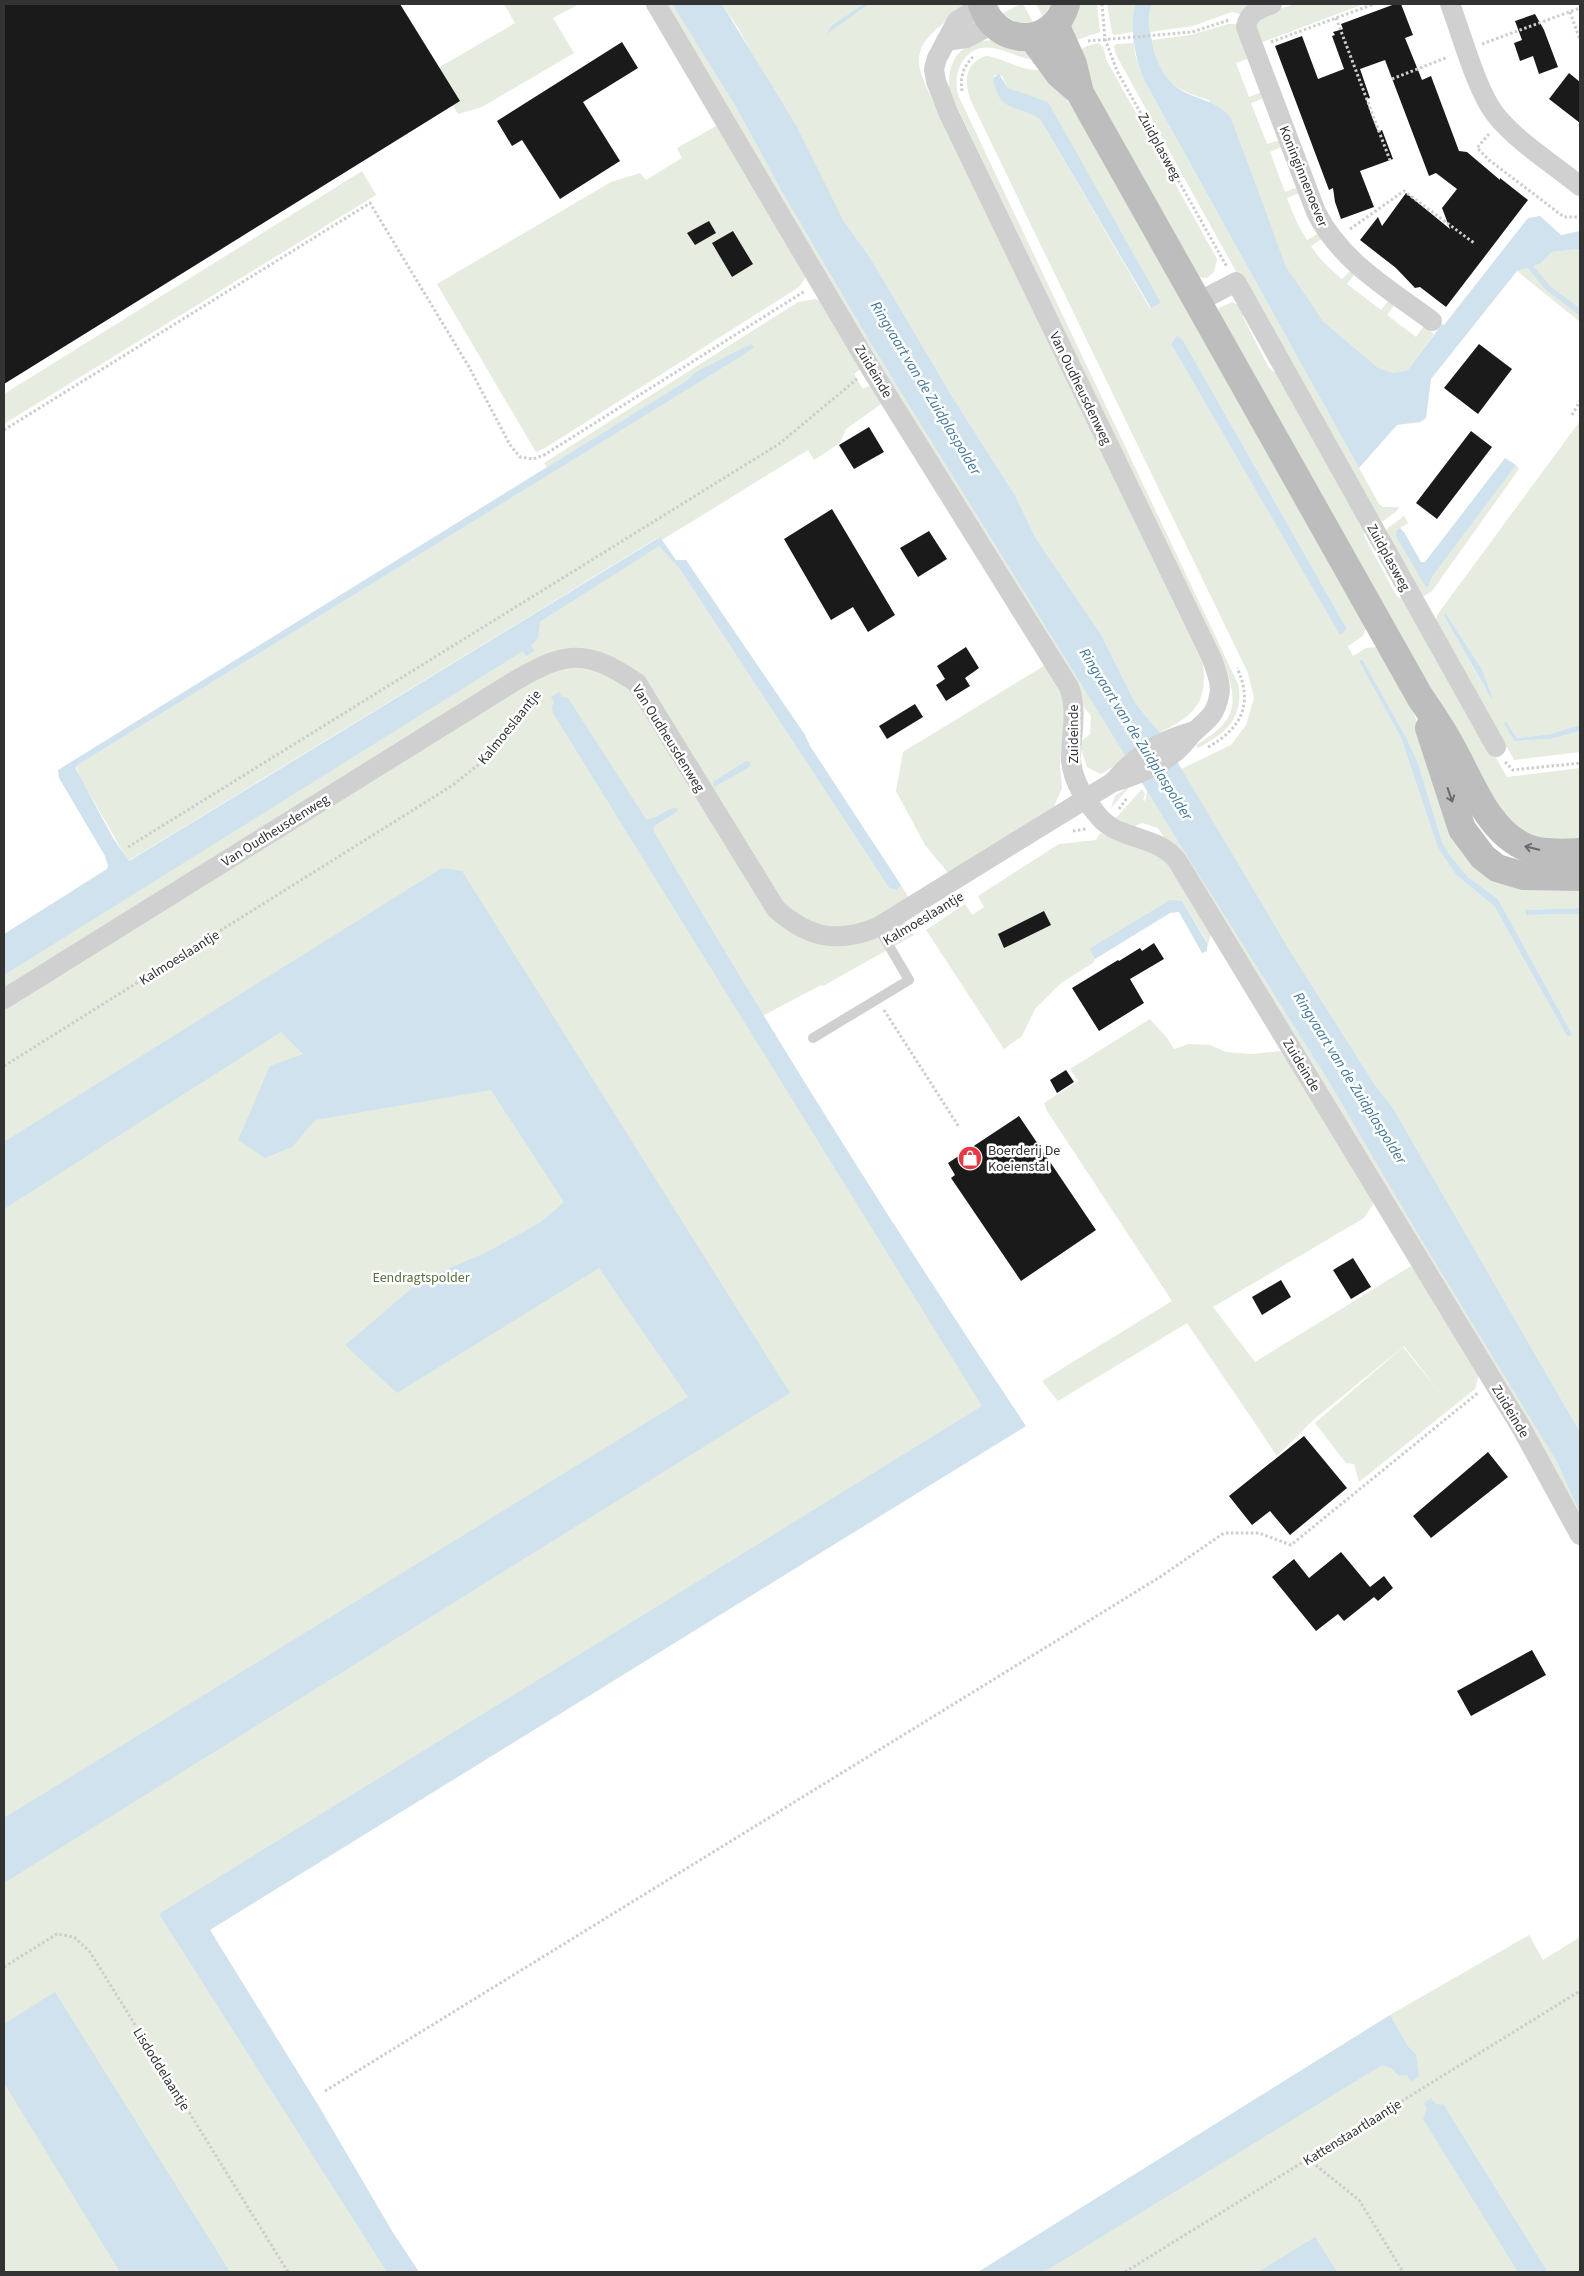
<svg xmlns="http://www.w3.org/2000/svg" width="1584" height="2276" viewBox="0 0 1584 2276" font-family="'Source Sans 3',sans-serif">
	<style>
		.green { fill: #e6ecdf; fill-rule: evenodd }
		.water { fill: #cfe2ee }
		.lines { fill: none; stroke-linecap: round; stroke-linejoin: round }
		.stream { stroke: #cfe2ee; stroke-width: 5.5 }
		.building { fill: #1a1a1a }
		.path { stroke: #cdcdcd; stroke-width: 3; stroke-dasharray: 2.5 2.5; stroke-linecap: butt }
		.lane { stroke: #d0d0d0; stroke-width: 10 }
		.street { stroke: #d0d0d0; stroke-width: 20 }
		.secondary { stroke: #bdbdbd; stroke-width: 28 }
		.oneway { stroke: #6a6a6a }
		.labels { text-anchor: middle; stroke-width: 5; stroke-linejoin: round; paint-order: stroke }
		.street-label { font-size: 14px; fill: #333; stroke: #fff }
		.poi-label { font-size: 14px; fill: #333; stroke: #fff; text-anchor: start }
		.park-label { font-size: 14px; fill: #56703f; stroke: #fff }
		.water-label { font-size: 15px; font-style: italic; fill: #3f7597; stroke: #fff }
	</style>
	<rect width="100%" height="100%" fill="#fff"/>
	<!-- green -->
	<g class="green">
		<path d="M 504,4 L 579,4 L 553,18 L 574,53 L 482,107 L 458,114 L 433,71 L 515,23 Z"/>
		<path d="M 664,4 L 672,4 L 737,109 L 781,190 L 870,342 L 1127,758 L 1103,773 L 1100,774 L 1087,767 L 1081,749 L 1082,741 L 1090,734 L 1091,716 L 1084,707 L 1079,688 L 812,255 Z"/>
		<path d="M 722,4 L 863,4 L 831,26 L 828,33 L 869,4 L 966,4 C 950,23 917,34 919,64 C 920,75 928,90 933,101 L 1203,664 C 1208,705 1193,715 1160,733 L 1136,704 L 1102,636 L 1035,537 L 1016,497 L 953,398 L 871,259 L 843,220 L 738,28 Z"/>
		<path d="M 1020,4 L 1023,4 L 1033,22 L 1018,23 L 1002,14 Z"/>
		<path d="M 1036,4 L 1052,4 L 1043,16 Z"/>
		<path d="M 1075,4 L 1097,4 L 1100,32 L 1071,42 L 1068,37 Z"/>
		<path d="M 1107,4 L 1135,4 L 1133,32 L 1114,35 L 1112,33 Z"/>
		<path d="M 1152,4 L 1250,4 L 1240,14 L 1232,12 L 1193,26 L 1150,32 L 1147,16 Z"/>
		<path d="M 1295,4 L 1364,4 L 1260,43 C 1259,38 1257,32 1256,27 C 1256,15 1286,7 1295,4 Z"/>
		<path d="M 1228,24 L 1238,24 L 1250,58 L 1236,63 L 1249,97 L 1262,92 L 1264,98 L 1251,103 L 1267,144 L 1280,140 L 1283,146 L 1270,152 L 1285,192 L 1298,187 L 1300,193 L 1287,198 L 1297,223 L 1307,240 L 1319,233 L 1322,239 L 1311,246 C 1319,259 1330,269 1342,279 L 1351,270 L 1355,274 L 1347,284 L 1381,310 L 1389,300 L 1395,304 L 1387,315 L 1416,337 L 1424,326 L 1434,334 L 1408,370 L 1393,373 L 1377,367 L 1323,321 L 1304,296 L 1286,267 L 1209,100 C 1173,90 1158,78 1152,40 L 1190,35 Z"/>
		<path d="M 996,40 L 1023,47 L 1037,60 C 1012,59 986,34 965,58 C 956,69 955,82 958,95 L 1239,686 C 1242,720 1226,733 1198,748 L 1196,745 C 1234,722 1240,708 1225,666 L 949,90 C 947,57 963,40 996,40 Z"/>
		<path d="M 1098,43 L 1103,47 L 1107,61 L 1217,259 L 1214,272 L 1207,278 L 1195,277 L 1112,129 L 1075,53 L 1087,46 Z"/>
		<path d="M 1134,43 L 1135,55 L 1144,80 L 1379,504 L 1383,507 L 1399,507 L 1396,512 L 1383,521 L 1377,520 L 1366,506 L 1116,55 L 1114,46 L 1116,44 Z"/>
		<path d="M 986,56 C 1006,58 1027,76 1047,68 L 1094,142 L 1367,625 L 1363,636 L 1348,646 L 1353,656 L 1366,648 L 1377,647 L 1409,701 L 1463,846 L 1580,888 L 1580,908 L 1525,910 L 1526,915 L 1580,914 L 1580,1432 L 1393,1108 L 1375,1085 L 1292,954 L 1181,769 L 1231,745 L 1246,725 L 1254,698 L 1248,673 L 971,101 C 964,83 964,63 986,56 ZM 995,75 L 1002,76 L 1008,88 L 1048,103 L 1160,303 L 1150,308 L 1040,119 L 993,78 ZM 1177,335 L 1183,340 L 1347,629 L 1340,634 L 1171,344 ZM 1363,660 L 1407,739 L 1418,763 L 1442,842 L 1449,854 L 1468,877 L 1498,899 L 1572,1034 L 1567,1036 L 1494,906 L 1456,875 L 1438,848 L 1401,738 L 1360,663 Z"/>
		<path d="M 718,125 L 807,275 L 799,287 L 545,448 L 536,452 L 437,284 L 611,182 L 640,173 L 646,180 L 682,158 L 677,148 Z"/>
		<path d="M 362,171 L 376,195 L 4,424 L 4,394 Z"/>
		<path d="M 1580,249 L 1580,322 L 1517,271 L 1540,264 L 1552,252 Z"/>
		<path d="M 815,299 L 824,302 L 863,367 L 854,374 L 863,389 L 872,384 L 884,402 L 846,429 L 840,443 L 814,460 L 808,450 L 662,540 L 659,537 L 128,861 L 80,777 L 76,766 L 734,361 L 694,373 L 686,381 L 547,467 L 544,463 L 798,302 Z"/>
		<path d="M 1232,302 L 1244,308 L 1243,317 L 1269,368 L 1282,378 L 1364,525 L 1364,536 L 1388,580 L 1397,596 L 1408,603 L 1507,777 L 1580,768 L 1580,844 L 1546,844 L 1508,827 L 1218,317 L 1219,308 Z"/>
		<path d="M 1580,421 L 1580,725 L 1550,734 L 1517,738 L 1506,722 L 1517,741 L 1550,739 L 1580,731 L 1580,752 L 1514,760 L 1507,747 L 1503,749 L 1435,627 L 1437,615 ZM 1445,612 L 1481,668 L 1486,690 L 1444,616 Z"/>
		<path d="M 1516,465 L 1519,469 L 1432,591 L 1424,596 L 1416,595 L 1385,534 L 1388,528 L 1404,516 L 1408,523 L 1397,530 L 1427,589 L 1432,577 Z"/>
		<path d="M 659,545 L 679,568 L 889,888 L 897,890 L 901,885 L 909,898 L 894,907 L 914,935 L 823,986 L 821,985 L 755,1020 L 1001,1411 L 183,1920 L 403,2272 L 4,2272 L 4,969 Z"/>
		<path d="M 1047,664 L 1067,701 L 1060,764 L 1062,788 L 1053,809 L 949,874 L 925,845 L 896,791 L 903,752 Z"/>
		<path d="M 1132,784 L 1111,808 L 1115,796 Z"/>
		<path d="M 1142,789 L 1145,794 L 1143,800 L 1145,801 L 1147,791 L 1329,1082 L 1557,1462 L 1580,1513 L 1580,1519 L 1158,828 L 1142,823 L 1133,827 L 1116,818 Z"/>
		<path d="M 1100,833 L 1161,855 L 1212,931 L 1207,948 L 1207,942 L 1182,901 L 1089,949 L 1095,959 L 1093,963 L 1061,983 L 1035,1009 L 1022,1036 L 1004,1049 L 926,930 L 965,904 L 972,915 L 984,907 L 978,896 L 1059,844 L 1096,840 Z"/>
		<path d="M 1150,1019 L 1167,1038 L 1174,1049 L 1189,1044 L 1210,1045 L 1226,1052 L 1251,1054 L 1281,1051 L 1359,1169 L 1376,1200 L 1364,1218 L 1213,1307 L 1255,1362 L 1411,1266 L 1427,1287 L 1479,1374 L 1475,1389 L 1359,1482 L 1354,1464 L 1346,1463 L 1315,1423 L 1403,1347 L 1441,1394 L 1404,1346 L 1312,1421 L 1277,1456 L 1187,1323 L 1058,1401 L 1042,1381 L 1172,1301 L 1047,1111 L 1044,1103 L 1078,1081 L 1070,1069 Z"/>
		<path d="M 1529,1935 L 1543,1960 L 1580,1937 L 1580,2272 L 1548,2272 L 1444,2105 L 1534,2272 L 1015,2272 L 1393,2042 L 1416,2054 L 1408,2046 L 1390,2015 Z"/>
	</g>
	<!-- water -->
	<g class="water">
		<path d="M 672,4 L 722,4 L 797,127 L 843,220 L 871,259 L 953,398 L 1016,497 L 1035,537 L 1102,636 L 1136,704 L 1160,733 L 1292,954 L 1375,1085 L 1393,1108 L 1580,1432 L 1580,1513 L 1557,1462 L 1423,1242 L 1329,1082 L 1181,846 L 870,342 L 781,190 L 737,109 Z"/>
		<path d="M 863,4 L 869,4 L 827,34 L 831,26 Z"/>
		<path d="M 1135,4 L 1152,4 C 1146,18 1149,26 1152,41 C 1156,65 1167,86 1191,95 C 1207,101 1219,104 1231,118 L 1286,267 L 1323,321 L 1377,367 L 1393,373 L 1408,370 L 1442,324 L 1444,325 L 1528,218 L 1540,216 L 1561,235 L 1580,231 L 1580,249 L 1552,252 L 1540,264 L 1517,271 L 1431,379 L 1426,418 L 1420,422 L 1397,425 L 1359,468 L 1144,80 C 1134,55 1130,29 1135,4 Z"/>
		<path d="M 999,74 L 1008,88 L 1048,102 L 1161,303 L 1151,308 L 1040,119 C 1018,104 999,114 993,78 Z"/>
		<path d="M 1177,335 L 1183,340 L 1347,629 L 1340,635 L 1171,344 Z"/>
		<path d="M 751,344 L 754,347 L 734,361 L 76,766 L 76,769 L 113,838 L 129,861 L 660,537 L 676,560 L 686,560 L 805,735 L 810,746 L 901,885 L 897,890 L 889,888 L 679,568 L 659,546 L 540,622 L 538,638 L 531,646 L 535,651 L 526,656 L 523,651 L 4,975 L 4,934 L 107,869 L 108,866 L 105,856 L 59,778 L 58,770 L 686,381 L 694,373 Z"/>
		<path d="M 1505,458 L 1516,465 L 1432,577 L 1427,589 L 1396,536 L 1397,530 L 1400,528 L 1404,532 L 1421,562 L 1425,562 Z"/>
		<path d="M 1445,612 L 1481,668 L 1492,696 L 1491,698 L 1444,616 Z"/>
		<path d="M 1363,660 L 1407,739 L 1418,763 L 1442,842 L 1449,854 L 1468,877 L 1498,899 L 1572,1034 L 1570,1036 L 1567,1036 L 1494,906 L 1456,875 L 1438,848 L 1401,738 L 1360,663 L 1359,661 Z"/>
		<path d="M 559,692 L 562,697 L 568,698 L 646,819 C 658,821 667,805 678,809 L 675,813 L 654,826 L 653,830 C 771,1032 896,1232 1026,1426 L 210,1930 L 320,2108 L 392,2231 L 419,2272 L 387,2272 L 159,1914 L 982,1406 L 553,713 L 552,706 L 554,703 L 551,697 Z"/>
		<path d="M 1506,722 L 1517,738 L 1550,734 L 1580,725 L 1580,731 L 1550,739 L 1517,741 L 1514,740 L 1504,723 Z"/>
		<path d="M 746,761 L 749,761 L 751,764 L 748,768 L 714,787 L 713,782 Z"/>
		<path d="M 442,868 L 462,871 L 790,1393 L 4,1883 L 4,1818 L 688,1397 L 599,1268 L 397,1393 L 345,1345 L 422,1280 L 485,1253 L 541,1222 L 564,1202 L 491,1090 L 315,1120 L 292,1147 L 265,1158 L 238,1140 L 270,1066 L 303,1054 L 281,1032 L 4,1209 L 4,1142 Z"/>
		<path d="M 1170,900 L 1182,901 L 1207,943 L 1207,951 L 1202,953 L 1179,912 L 1170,913 L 1095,959 L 1089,949 Z"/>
		<path d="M 1580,908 L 1580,914 L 1526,915 L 1525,910 Z"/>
		<path d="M 55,1992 L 230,2272 L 120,2272 L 4,2083 L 4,2024 Z"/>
		<path d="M 1390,2015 L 1408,2046 L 1416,2054 L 1419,2076 L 1411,2082 L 1407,2075 L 1399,2076 L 1391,2068 L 1382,2065 L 1044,2272 L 978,2272 Z"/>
		<path d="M 1431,2098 L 1436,2104 L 1444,2105 L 1548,2272 L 1518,2272 L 1423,2119 L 1427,2108 L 1424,2103 Z"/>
		<path d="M 1315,2237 L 1337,2272 L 1258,2272 Z"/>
	</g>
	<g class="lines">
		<!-- stream -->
		<path class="stream" d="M 1528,260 L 1528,264 L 1549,289 L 1580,312"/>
	</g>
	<!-- building -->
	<g class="building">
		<path d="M 4,4 L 400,4 L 460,101 L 4,384 Z"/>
		<path d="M 1395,4 L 1401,4 L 1413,35 L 1405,38 L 1422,80 L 1431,76 L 1459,151 L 1467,152 L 1500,180 L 1500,178 L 1528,200 L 1446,307 L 1420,287 L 1415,288 L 1396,268 L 1360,240 L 1378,217 L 1382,226 L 1406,193 L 1450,229 L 1442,208 L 1457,189 L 1436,173 L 1429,176 L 1385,60 L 1360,69 L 1370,98 L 1366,99 L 1372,117 L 1378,132 L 1382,130 L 1393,159 L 1360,171 L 1374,207 L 1341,219 L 1335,202 L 1333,188 L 1329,190 L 1275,46 L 1302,36 L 1318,79 L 1344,69 L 1332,36 L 1335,35 L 1333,32 L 1343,29 L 1341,24 Z"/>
		<path d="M 1535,14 L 1544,30 L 1558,67 L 1539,74 L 1533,56 L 1520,61 L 1514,43 L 1522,40 L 1515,21 Z"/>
		<path d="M 622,42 L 638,68 L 583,102 L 620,161 L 560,199 L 522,140 L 512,146 L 497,121 Z"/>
		<path d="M 1569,73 L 1580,82 L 1580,123 L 1549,99 Z"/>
		<path d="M 709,221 L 716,233 L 695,245 L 687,233 Z"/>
		<path d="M 733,231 L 753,264 L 732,277 L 712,243 Z"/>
		<path d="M 1479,344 L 1512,369 L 1478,414 L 1444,388 Z"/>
		<path d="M 869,427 L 884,452 L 854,469 L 839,445 Z"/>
		<path d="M 1471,431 L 1492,447 L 1437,519 L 1416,503 Z"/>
		<path d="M 832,509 L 895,615 L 868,632 L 853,607 L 831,620 L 784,539 Z"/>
		<path d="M 929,531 L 947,559 L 918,577 L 900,548 Z"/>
		<path d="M 966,647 L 979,668 L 965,678 L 970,686 L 946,701 L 936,685 L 945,679 L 937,666 Z"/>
		<path d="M 915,704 L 923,717 L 887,739 L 879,726 Z"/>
		<path d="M 1044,911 L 1051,925 L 1004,948 L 998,934 Z"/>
		<path d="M 1154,943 L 1164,959 L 1130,979 L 1144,1003 L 1099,1031 L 1072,988 L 1118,960 L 1119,961 L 1140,948 L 1142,951 Z"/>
		<path d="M 1066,1070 L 1074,1082 L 1057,1093 L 1050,1080 Z"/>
		<path d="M 1019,1116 L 1096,1230 L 1021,1281 L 951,1178 L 955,1175 L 948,1163 Z"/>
		<path d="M 1353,1258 L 1371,1287 L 1351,1299 L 1333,1270 Z"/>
		<path d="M 1281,1280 L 1291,1297 L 1262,1315 L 1252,1297 Z"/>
		<path d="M 1304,1436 L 1347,1488 L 1290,1535 L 1270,1511 L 1252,1525 L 1229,1496 Z"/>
		<path d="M 1488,1452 L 1508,1477 L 1431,1538 L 1413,1516 Z"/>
		<path d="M 1341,1552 L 1370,1587 L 1384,1576 L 1393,1588 L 1378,1601 L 1374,1597 L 1344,1621 L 1338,1614 L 1316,1631 L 1272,1577 L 1294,1559 L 1309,1578 Z"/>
		<path d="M 1532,1650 L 1546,1675 L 1471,1716 L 1457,1691 Z"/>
	</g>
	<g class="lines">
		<!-- path -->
		<g class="path">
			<path d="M 1102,4 L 1105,39 L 1117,71 L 1227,267"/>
			<path d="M 1570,12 L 1580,40"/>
			<path d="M 1336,18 L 1391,163"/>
			<path d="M 1088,41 L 1192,32 L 1229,20"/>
			<path d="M 1271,42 L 1374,4"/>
			<path d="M 1482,44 L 1580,8"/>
			<path d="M 1392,79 L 1448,57"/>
			<path d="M 962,91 C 960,77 963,67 973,57"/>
			<path d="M 1489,134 L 1477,148 L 1489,160 L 1564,217 L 1580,217"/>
			<path d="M 1350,229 L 1404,191 L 1474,243"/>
			<path d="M 1572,415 L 1580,401"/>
			<path d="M 4,430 L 370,203 L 469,367 L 510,445 L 520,457 L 533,459 L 544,455 L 805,291"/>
			<path d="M 1208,747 C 1241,729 1254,704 1237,668"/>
			<path d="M 1505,762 L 1513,770 L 1580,763"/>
			<path d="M 1119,809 L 1127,798"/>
			<path d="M 1073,831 L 1086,829"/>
			<path d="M 128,847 L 779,444 L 857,379"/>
			<path d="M 884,1010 L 959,1127"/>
			<path d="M 4,1066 L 453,785 L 487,758 L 535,693"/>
			<path d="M 4,1967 L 57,1934 L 74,1937 L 90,1952 L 288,2272"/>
			<path d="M 325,2091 L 1160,1577 L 1224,1533 L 1259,1533 L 1291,1545 L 1479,1392"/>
			<path d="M 1308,2159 L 1359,2200 L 1403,2272"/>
			<path d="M 1125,2272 L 1580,1991"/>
		</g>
		<!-- lane -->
		<path class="lane" d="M 813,1038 L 909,980 L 878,927"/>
		<!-- street -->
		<g class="street">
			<path d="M 656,4 L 871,369 L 1069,687 C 1078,710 1071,735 1071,759 C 1072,781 1087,804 1102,820 C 1124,841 1160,836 1178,862 L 1522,1429 L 1580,1535"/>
			<path d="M 1272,4 C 1258,9 1249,12 1246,27 L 1316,212 C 1341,262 1389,289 1432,321"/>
			<path d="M 1450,4 C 1462,35 1476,89 1495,114 C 1517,142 1552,163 1580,186"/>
			<path d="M 946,41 L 966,38 L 993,24"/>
			<path d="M 1198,302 L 1236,282 L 1496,747"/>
			<path d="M 1113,782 C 1137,754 1159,741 1194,731"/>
			<path d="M 4,999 L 513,682 C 565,651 586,648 637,683 L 776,909 C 809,938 837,944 878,927 L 1113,782 C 1135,776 1157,767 1175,752 C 1182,747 1187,739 1193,733 C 1206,720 1215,717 1219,696 C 1222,684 1216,671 1212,659 L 948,112 L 936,81 L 934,69 L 937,58 L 957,21 L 982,5"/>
		</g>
		<!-- secondary -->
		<g class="secondary">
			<path d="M 982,4 C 995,48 1054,48 1066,4"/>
			<path d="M 1055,24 L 1073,64 L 1080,93 L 1420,697 C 1431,713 1442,729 1451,746 C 1471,781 1487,831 1527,848 C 1542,854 1564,853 1580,852"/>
			<path d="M 1032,37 L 1059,74 L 1075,88"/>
			<path d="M 1429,728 L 1462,829 L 1483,857 L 1497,868 L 1524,876 L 1580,877"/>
		</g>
	</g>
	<!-- one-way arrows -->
	<defs><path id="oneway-shaft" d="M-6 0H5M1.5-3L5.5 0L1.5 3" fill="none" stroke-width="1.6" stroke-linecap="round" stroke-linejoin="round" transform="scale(1.25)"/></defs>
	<g class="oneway">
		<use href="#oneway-shaft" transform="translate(1450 795) rotate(71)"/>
		<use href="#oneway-shaft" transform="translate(1532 848) rotate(-166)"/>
	</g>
	<!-- icons -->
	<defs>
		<g id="shop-disc" transform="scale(1.25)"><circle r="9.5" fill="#e63946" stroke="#fff"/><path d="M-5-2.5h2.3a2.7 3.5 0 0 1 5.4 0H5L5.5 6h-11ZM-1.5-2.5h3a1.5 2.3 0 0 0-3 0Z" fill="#fff"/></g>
	</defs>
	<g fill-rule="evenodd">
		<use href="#shop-disc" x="970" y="1158"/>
	</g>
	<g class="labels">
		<!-- street labels -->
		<g class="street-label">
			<text transform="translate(1160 146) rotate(61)" y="5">Zuidplasweg</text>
			<text transform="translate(1304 176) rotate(68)" y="5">Koninginnenoever</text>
			<text transform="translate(874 371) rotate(59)" y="5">Zuideinde</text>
			<text transform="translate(1081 388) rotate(64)" y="5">Van Oudheusdenweg</text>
			<text transform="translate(1389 557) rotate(61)" y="5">Zuidplasweg</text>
			<text transform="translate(509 727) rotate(-51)" y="5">Kalmoeslaantje</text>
			<text transform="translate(1073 734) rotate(-90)" y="5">Zuideinde</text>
			<text transform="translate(669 738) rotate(58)" y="5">Van Oudheusdenweg</text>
			<text transform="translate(275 830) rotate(-32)" y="5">Van Oudheusdenweg</text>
			<text transform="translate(923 918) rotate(-31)" y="5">Kalmoeslaantje</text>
			<text transform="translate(179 957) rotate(-32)" y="5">Kalmoeslaantje</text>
			<text transform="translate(1302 1065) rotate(59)" y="5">Zuideinde</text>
			<text transform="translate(1511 1411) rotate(59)" y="5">Zuideinde</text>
			<text transform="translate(162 2069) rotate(58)" y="5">Lisdoddelaantje</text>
			<text transform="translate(1352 2132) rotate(-32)" y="5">Kattenstaartlaantje</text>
		</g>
		<!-- poi labels -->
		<g class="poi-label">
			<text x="988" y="1155">Boerderij De<tspan x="988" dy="16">Koeienstal</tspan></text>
		</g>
		<!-- park labels -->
		<g class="park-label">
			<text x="421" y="1282">Eendragtspolder</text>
		</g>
		<!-- water labels -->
		<g class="water-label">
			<text transform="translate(926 388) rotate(59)" y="5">Ringvaart van de Zuidplaspolder</text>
			<text transform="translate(1136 734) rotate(58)" y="5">Ringvaart van de Zuidplaspolder</text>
			<text transform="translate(1350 1078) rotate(58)" y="5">Ringvaart van de Zuidplaspolder</text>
		</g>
	</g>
	<!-- border -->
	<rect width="1584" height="2276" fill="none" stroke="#333333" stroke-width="10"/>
</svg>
